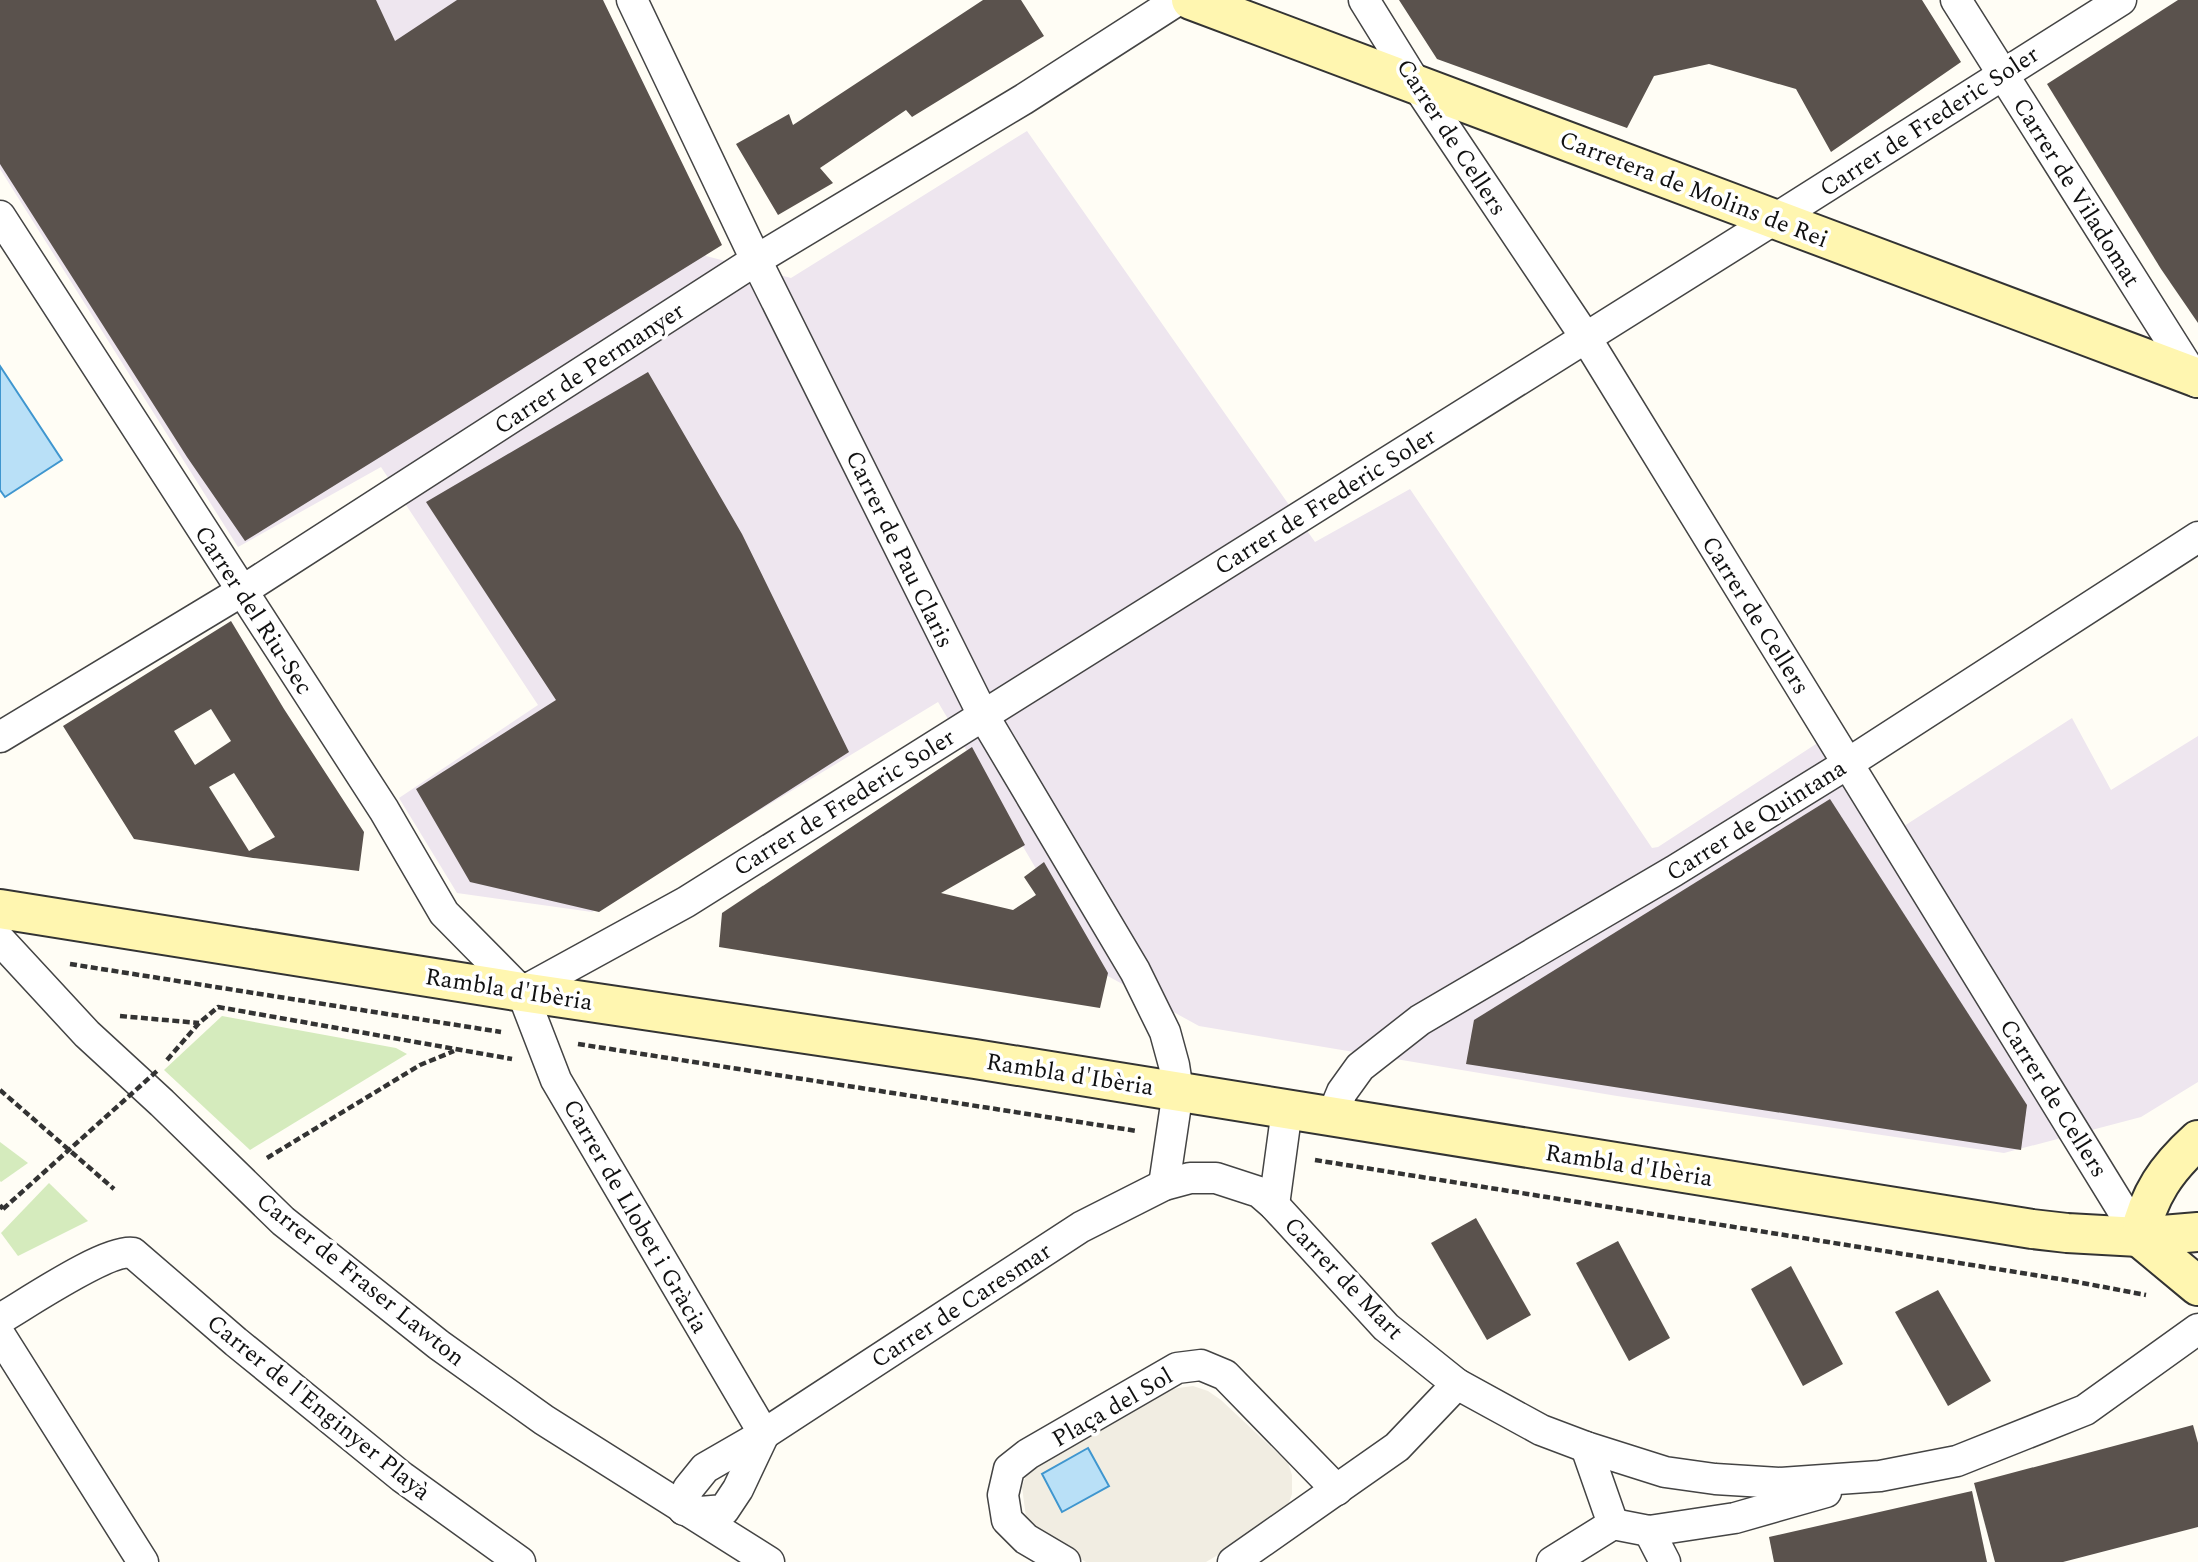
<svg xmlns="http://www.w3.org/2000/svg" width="2198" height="1562" viewBox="0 0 2198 1562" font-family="Spectral,serif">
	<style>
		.industrial { fill: #eee6ef }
		.green { fill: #d5ebbd }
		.plaza { fill: #f1ede2 }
		.water { fill: #b9e0f7; stroke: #3f96cf; stroke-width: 2 }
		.building { fill: #5a524d; fill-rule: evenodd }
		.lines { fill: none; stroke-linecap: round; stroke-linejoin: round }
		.street-casing { stroke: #444; stroke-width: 33 }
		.secondary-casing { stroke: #333; stroke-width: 42 }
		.path { stroke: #333; stroke-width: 4.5; stroke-dasharray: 7 3.5; stroke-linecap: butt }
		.street { stroke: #fff; stroke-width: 30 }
		.secondary { stroke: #fff6b0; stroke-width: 38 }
		.path-bridge { stroke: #333; stroke-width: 4.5; stroke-dasharray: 7 3.5; stroke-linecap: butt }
		.labels { text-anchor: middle; stroke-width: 7; stroke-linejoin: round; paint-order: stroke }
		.street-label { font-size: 24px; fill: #111; stroke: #fff }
	</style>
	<rect width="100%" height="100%" fill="#fffdf5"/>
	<!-- industrial -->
	<path class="industrial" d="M 0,0 L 587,0 L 706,256 L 791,278 L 1027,131 L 1315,542 L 1410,489 L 1652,848 L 1658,847 L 1842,727 L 1901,828 L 2072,718 L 2111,790 L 2198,736 L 2198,1082 L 2141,1117 L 2004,1153 L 1617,1096 L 1199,1026 L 1095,969 L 938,702 L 592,912 L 457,893 L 399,798 L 538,705 L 381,467 L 238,547 L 0,169 Z"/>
	<!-- green -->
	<g class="green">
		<path d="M 222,1016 L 396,1048 L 407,1054 L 250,1150 L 164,1070 Z"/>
		<path d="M 0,1142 L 28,1163 L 1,1182 L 0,1181 Z"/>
		<path d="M 49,1183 L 88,1221 L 18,1256 L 1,1233 Z"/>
	</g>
	<!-- plaza -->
	<path class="plaza" d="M 1193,1386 L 1208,1391 L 1221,1400 L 1288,1463 L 1292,1475 L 1292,1494 L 1288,1505 L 1250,1536 L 1206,1562 L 1086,1562 L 1034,1531 L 1026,1517 L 1022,1487 L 1026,1475 L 1040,1460 L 1119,1414 L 1171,1389 Z"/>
	<!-- water -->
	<g class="water">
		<path d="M 0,366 L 62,460 L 5,497 L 0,490 Z"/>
		<path d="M 1088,1448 L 1109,1486 L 1062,1512 L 1042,1474 Z"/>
	</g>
	<!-- building -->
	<g class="building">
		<path d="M 0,0 L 376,0 L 395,41 L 457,0 L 603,0 L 722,245 L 245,541 L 187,457 L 0,164 Z"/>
		<path d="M 983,0 L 1021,0 L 1044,36 L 912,117 L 906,110 L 820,168 L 833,183 L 778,215 L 736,144 L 789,114 L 793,125 Z"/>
		<path d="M 1399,0 L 1922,0 L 1961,62 L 1831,152 L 1796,89 L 1709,64 L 1654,76 L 1627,128 L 1437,59 Z"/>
		<path d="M 2178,0 L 2198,0 L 2198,323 L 2161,269 L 2047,84 Z"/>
		<path d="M 648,372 L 742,534 L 849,752 L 599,912 L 470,882 L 416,789 L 556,700 L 426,502 Z"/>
		<path d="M 231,621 L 284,709 L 364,832 L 359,871 L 253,858 L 134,839 L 63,726 ZM 211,709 L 231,741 L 195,765 L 174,731 ZM 234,773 L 275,837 L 249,851 L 209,787 Z"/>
		<path d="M 972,747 L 1025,845 L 941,893 L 1013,910 L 1036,895 L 1024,877 L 1044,862 L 1108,973 L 1100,1008 L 719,947 L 722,913 Z"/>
		<path d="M 1830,799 L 2027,1105 L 2021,1150 L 1466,1064 L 1474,1020 Z"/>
		<path d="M 1476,1218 L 1531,1315 L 1487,1340 L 1431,1243 Z"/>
		<path d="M 1618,1241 L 1670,1338 L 1629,1361 L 1576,1263 Z"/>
		<path d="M 1791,1266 L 1843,1364 L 1803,1386 L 1751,1289 Z"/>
		<path d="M 1938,1290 L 1991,1381 L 1948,1406 L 1895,1312 Z"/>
		<path d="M 2193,1425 L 2198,1443 L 2198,1527 L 2063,1562 L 1995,1562 L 1974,1483 Z"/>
		<path d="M 1972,1491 L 1987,1562 L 1774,1562 L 1769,1537 Z"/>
	</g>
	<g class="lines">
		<!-- street casing -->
		<g class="street-casing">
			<g id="street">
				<path d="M 632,0 L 756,260 L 983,715 L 1135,971 L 1165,1032 L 1174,1065 L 1178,1091 L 1164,1185"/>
				<path d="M 1364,0 L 1416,84 L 1586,338 L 2139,1237"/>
				<path d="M 1956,0 L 2197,382"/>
				<path d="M 0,216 L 384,810 L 444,913 L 522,992 L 556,1080 L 764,1434"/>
				<path d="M 0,737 L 242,591 L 756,260 L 1024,99 L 1178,0"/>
				<path d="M 0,940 L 87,1034 L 162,1103 L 283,1221 L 439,1345 L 544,1420 L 769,1562"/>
				<path d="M 522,992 L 686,902 L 1775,219 L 2121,0"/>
				<path d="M 1332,1116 L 1342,1092 L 1360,1067 L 1420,1020 L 1674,871 L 1847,764 L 2198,537"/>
				<path d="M 1274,1205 L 1287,1109"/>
				<path d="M 0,1319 C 26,1304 108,1248 133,1253 L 236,1342 L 402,1477 L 520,1562"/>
				<path d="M 0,1335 L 143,1562"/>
				<path d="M 1586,1447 L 1613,1524"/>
				<path d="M 683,1509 L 688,1489 L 705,1468 L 764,1434 L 1081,1227 L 1164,1185 L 1190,1178 L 1216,1178 L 1259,1192 L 1274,1205 L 1386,1327 L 1457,1384 L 1541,1430 L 1586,1447 L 1665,1472 L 1715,1479 L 1781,1483 L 1880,1476 L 1957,1461 L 2085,1410 L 2198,1329"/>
				<path d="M 684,1510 L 700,1512 L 724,1510 L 738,1489 L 764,1434"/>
				<path d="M 1649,1531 L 1665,1562"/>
				<path d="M 1065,1562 L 1026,1539 L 1007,1520 L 1003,1495 L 1009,1469 L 1028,1454 L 1177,1368 L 1201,1365 L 1225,1375 L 1337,1490"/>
				<path d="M 1233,1562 L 1397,1447 L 1457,1384"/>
				<path d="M 1552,1562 L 1613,1524 L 1649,1531 L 1735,1518 L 1826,1492"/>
			</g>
		</g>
		<!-- secondary casing -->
		<g class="secondary-casing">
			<g id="secondary">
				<path d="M 1191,0 L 2198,378"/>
				<path d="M 0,909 L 522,992 L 975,1059 L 2032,1229 L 2067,1233 L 2139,1237 L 2198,1232"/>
				<path d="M 2139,1237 C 2149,1194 2166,1169 2198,1140"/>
				<path d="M 2139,1237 L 2198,1286"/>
			</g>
		</g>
		<!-- path -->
		<g class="path">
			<path d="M 70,964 L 501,1032"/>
			<path d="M 120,1016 L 199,1023"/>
			<path d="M 578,1044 L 1137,1131"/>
			<path d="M 167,1060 L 199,1023 L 218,1007 L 512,1059"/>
			<path d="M 0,1090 L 114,1189"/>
			<path d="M 267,1158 L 420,1065 L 454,1051"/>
			<path d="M 1315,1160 L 2072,1281 L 2146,1295"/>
			<path d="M 0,1205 L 3,1209"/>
		</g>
		<!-- street -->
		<use href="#street" class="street"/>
		<!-- secondary -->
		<use href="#secondary" class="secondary"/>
		<!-- path-bridge -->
		<path class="path-bridge" d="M 3,1209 L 157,1071"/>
	</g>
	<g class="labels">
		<!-- street labels -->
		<g class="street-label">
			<text transform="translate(1929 121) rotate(-33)" y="8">Carrer de Frederic Soler</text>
			<text transform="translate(1452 137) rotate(57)" y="8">Carrer de Cellers</text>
			<text transform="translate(1694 189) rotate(21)" y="8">Carretera de Molins de Rei</text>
			<text transform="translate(2077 192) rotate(58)" y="8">Carrer de Viladomat</text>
			<text transform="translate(589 368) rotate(-33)" y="8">Carrer de Permanyer</text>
			<text transform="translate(1325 501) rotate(-32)" y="8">Carrer de Frederic Soler</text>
			<text transform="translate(900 549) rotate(64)" y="8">Carrer de Pau Claris</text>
			<text transform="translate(254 610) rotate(57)" y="8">Carrer del Riu-Sec</text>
			<text transform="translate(1756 615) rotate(58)" y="8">Carrer de Cellers</text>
			<text transform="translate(844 802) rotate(-32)" y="8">Carrer de Frederic Soler</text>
			<text transform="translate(1756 820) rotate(-32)" y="8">Carrer de Quintana</text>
			<text transform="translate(509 989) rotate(9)" y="8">Rambla d'Ibèria</text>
			<text transform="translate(1070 1074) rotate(9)" y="8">Rambla d'Ibèria</text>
			<text transform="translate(2054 1098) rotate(58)" y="8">Carrer de Cellers</text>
			<text transform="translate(1629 1165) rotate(9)" y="8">Rambla d'Ibèria</text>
			<text transform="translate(636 1216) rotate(60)" y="8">Carrer de Llobet i Gràcia</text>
			<text transform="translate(1344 1278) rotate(46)" y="8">Carrer de Mart</text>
			<text transform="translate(361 1279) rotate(39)" y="8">Carrer de Fraser Lawton</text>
			<text transform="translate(961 1305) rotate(-33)" y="8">Carrer de Caresmar</text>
			<text transform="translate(319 1407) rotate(39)" y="8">Carrer de l'Enginyer Playà</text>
			<text transform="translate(1112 1407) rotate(-30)" y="8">Plaça del Sol</text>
		</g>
	</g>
</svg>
